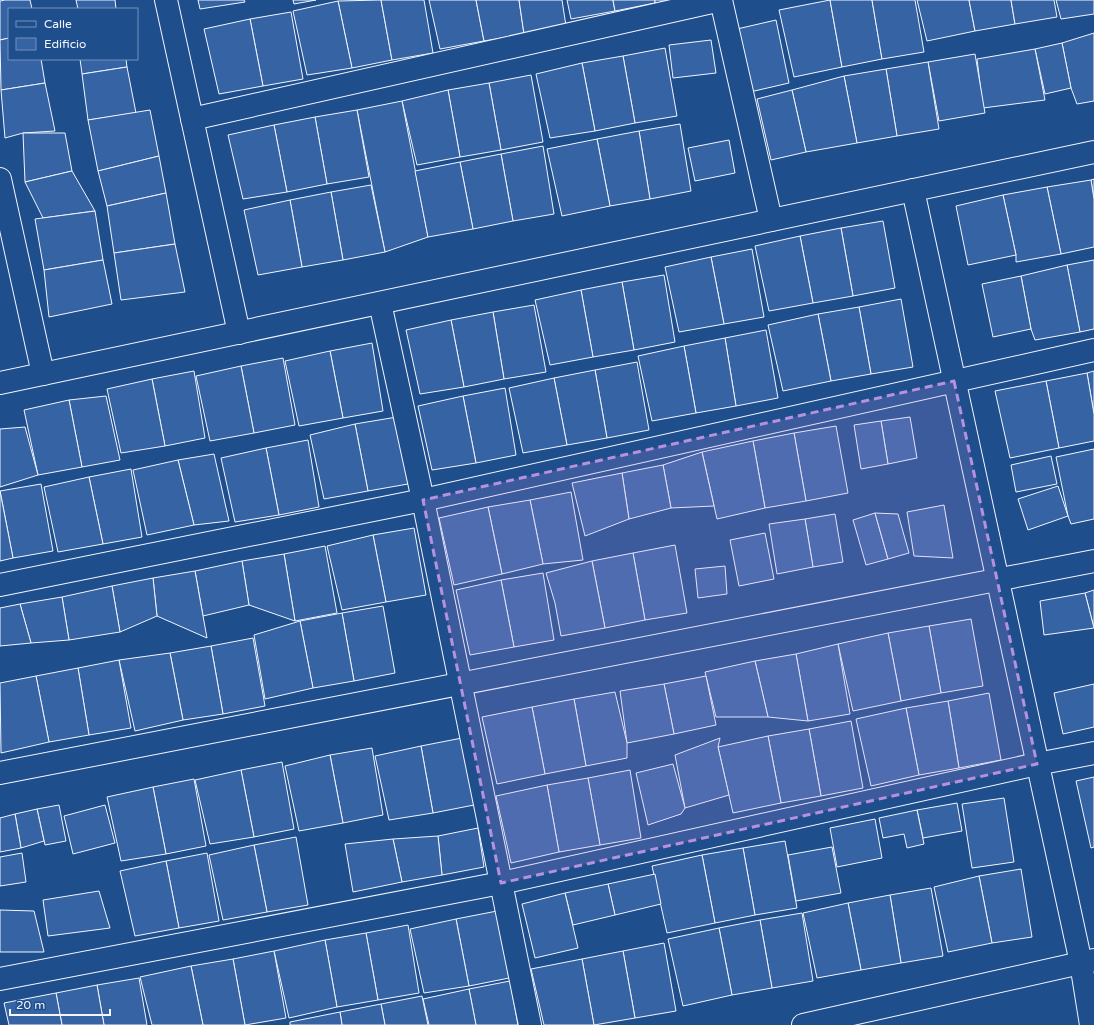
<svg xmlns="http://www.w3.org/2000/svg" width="1094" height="1025" viewBox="0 0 1094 1025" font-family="'Varela Round',sans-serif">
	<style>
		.building { fill: #3563a3; stroke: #f2f6ff }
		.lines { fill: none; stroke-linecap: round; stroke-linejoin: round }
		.minor-casing { stroke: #f2f6ff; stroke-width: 24 }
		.minor { stroke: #1f4e8c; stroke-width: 22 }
		.marked { fill: #b691df; fill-opacity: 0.2; stroke: #b691df; stroke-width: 3; stroke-dasharray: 8 5; stroke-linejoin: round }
	</style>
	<rect width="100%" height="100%" fill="#1f4e8c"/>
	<!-- building -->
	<g class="building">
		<path d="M 5,0 L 30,0 L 32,9 L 9,9 L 9,38 L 0,40 L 0,1 Z"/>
		<path d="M 76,0 L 115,0 L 116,9 L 78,9 Z"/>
		<path d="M 198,0 L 244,0 L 245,2 L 200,9 Z"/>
		<path d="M 293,0 L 316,0 L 294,4 Z"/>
		<path d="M 381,0 L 392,60 L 352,68 L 338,1 Z"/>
		<path d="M 381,0 L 424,0 L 433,53 L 392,60 Z"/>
		<path d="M 429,0 L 476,0 L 484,41 L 440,49 Z"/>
		<path d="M 476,0 L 519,0 L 524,34 L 484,41 Z"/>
		<path d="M 519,0 L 562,0 L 566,26 L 524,34 Z"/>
		<path d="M 567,0 L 613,0 L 615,11 L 571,19 Z"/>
		<path d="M 613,0 L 655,0 L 655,3 L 615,11 Z"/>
		<path d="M 655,0 L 674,0 L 655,3 Z"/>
		<path d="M 830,0 L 842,67 L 794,77 L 779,10 Z"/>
		<path d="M 830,0 L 872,0 L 882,59 L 842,67 Z"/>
		<path d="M 872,0 L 915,0 L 924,52 L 882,59 Z"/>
		<path d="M 917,0 L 969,0 L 975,31 L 927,41 Z"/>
		<path d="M 969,0 L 1011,0 L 1015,24 L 975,31 Z"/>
		<path d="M 1011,0 L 1054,0 L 1057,17 L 1015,24 Z"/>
		<path d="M 1056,0 L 1094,0 L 1094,14 L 1061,19 Z"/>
		<path d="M 338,1 L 352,68 L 307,75 L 293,11 Z"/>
		<path d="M 291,12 L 303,79 L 263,86 L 250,19 Z"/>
		<path d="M 250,19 L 263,86 L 219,94 L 204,29 Z"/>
		<path d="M 776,20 L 789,83 L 750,92 L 737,29 Z"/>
		<path d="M 1094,33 L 1094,101 L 1077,104 L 1071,88 L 1062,43 Z"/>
		<path d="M 9,38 L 9,59 L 41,59 L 45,83 L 1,90 L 0,40 Z"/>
		<path d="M 711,40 L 716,73 L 673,78 L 669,45 Z"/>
		<path d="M 1062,43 L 1071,88 L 1045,94 L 1035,49 Z"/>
		<path d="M 665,48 L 677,116 L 635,123 L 623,56 Z"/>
		<path d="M 1035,49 L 1045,100 L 983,108 L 977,59 Z"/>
		<path d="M 975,54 L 985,113 L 939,121 L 928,62 Z"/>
		<path d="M 623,56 L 635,123 L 595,131 L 582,63 Z"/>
		<path d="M 80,59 L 126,59 L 127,67 L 82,74 Z"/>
		<path d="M 928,62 L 939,129 L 897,136 L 886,69 Z"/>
		<path d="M 582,63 L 595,131 L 550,138 L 536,74 Z"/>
		<path d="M 127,67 L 136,113 L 88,120 L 82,74 Z"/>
		<path d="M 886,69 L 897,136 L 857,143 L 844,76 Z"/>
		<path d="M 531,75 L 543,142 L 501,150 L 489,83 Z"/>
		<path d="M 844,76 L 857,143 L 806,152 L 792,90 Z"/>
		<path d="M 45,83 L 55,131 L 23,133 L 5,138 L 1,90 Z"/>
		<path d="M 489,83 L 501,150 L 460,157 L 448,90 Z"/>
		<path d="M 448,90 L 460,157 L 417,165 L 402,101 Z"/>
		<path d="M 792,90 L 806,152 L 771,160 L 757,99 Z"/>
		<path d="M 402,101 L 428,237 L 385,252 L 357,110 Z"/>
		<path d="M 150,110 L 159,156 L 98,171 L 88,120 Z"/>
		<path d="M 357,110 L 369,177 L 327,184 L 315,117 Z"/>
		<path d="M 315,117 L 327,184 L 287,192 L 274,125 Z"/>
		<path d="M 680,124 L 691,191 L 650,199 L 639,131 Z"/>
		<path d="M 274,125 L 287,192 L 243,199 L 228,135 Z"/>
		<path d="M 639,131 L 650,199 L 610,206 L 597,139 Z"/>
		<path d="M 23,133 L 65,133 L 72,171 L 25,182 Z"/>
		<path d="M 597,139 L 610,206 L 562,216 L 547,149 Z"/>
		<path d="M 729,140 L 735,173 L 695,181 L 688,148 Z"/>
		<path d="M 543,146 L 554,214 L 513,221 L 501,154 Z"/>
		<path d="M 501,154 L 513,221 L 473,229 L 460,162 Z"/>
		<path d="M 159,156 L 166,193 L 107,206 L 98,171 Z"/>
		<path d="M 460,162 L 473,229 L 428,237 L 415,171 Z"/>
		<path d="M 72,171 L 95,211 L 43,218 L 25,182 Z"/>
		<path d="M 1094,179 L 1094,199 L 1091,180 Z"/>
		<path d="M 1091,180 L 1094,199 L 1094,247 L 1061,254 L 1047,187 Z"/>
		<path d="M 371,185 L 385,252 L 343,260 L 331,192 Z"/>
		<path d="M 1047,187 L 1061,254 L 1016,262 L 1016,255 L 1003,195 Z"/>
		<path d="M 331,192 L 343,260 L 302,267 L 290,200 Z"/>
		<path d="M 166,193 L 175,244 L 114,253 L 107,206 Z"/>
		<path d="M 1003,195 L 1016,255 L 968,265 L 956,206 Z"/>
		<path d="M 290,200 L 302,267 L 258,275 L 244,210 Z"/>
		<path d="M 95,211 L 103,260 L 44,270 L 35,219 Z"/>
		<path d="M 883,221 L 895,288 L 853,296 L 841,228 Z"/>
		<path d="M 841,228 L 853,296 L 813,303 L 800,236 Z"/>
		<path d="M 800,236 L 813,303 L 769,311 L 755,246 Z"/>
		<path d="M 175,244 L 185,292 L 121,300 L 114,253 Z"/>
		<path d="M 752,249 L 764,317 L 724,324 L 711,257 Z"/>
		<path d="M 711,257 L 724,324 L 679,332 L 665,267 Z"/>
		<path d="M 103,260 L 112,304 L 49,317 L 44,270 Z"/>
		<path d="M 1094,260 L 1094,329 L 1080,332 L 1067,265 Z"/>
		<path d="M 1067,265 L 1080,332 L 1035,340 L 1031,329 L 1021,276 Z"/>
		<path d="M 664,275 L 675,342 L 634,350 L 622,282 Z"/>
		<path d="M 1021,276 L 1031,329 L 993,337 L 982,284 Z"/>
		<path d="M 622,282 L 634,350 L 593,357 L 581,290 Z"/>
		<path d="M 581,290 L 593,357 L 550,365 L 535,300 Z"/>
		<path d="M 901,299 L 913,367 L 871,374 L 859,307 Z"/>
		<path d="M 534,305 L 546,372 L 504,379 L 493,312 Z"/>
		<path d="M 859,307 L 871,374 L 831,381 L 818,314 Z"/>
		<path d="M 493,312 L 504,379 L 464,387 L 451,320 Z"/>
		<path d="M 818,314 L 831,381 L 783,391 L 768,325 Z"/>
		<path d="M 451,320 L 464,387 L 420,394 L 406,330 Z"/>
		<path d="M 766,330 L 778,398 L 736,406 L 725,338 Z"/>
		<path d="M 725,338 L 736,406 L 696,413 L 684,346 Z"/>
		<path d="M 372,343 L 383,411 L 343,418 L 330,351 Z"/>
		<path d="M 684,346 L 696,413 L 652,421 L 638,356 Z"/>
		<path d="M 330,351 L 343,418 L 299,426 L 285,361 Z"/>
		<path d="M 283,358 L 295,425 L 254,433 L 241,366 Z"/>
		<path d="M 637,362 L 649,430 L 607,438 L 595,370 Z"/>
		<path d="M 241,366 L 254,433 L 210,441 L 196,376 Z"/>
		<path d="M 595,370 L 607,438 L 567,445 L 554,378 Z"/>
		<path d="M 194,371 L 205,438 L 165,446 L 152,379 Z"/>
		<path d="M 1094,371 L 1094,414 L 1087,373 Z"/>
		<path d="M 1087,373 L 1094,414 L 1094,441 L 1059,448 L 1046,381 Z"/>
		<path d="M 554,378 L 567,445 L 523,453 L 509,388 Z"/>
		<path d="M 152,379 L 165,446 L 121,453 L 107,389 Z"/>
		<path d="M 1046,381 L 1059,448 L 1010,458 L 995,391 Z"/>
		<path d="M 505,388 L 516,455 L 476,463 L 463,396 Z"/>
		<path d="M 106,396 L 120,460 L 82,467 L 69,400 Z"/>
		<path d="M 463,396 L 476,463 L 432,470 L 418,406 Z"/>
		<path d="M 69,400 L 82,467 L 38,475 L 24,410 Z"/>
		<path d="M 397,417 L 408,484 L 368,491 L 355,424 Z"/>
		<path d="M 910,417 L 917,458 L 888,464 L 881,421 Z"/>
		<path d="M 881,421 L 888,464 L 861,469 L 854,425 Z"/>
		<path d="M 355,424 L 368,491 L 324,499 L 310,435 Z"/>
		<path d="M 836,426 L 848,493 L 806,501 L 794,433 Z"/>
		<path d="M 25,427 L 38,475 L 0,487 L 0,429 Z"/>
		<path d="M 794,433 L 806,501 L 765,508 L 753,441 Z"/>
		<path d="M 308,440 L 319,507 L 279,515 L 266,448 Z"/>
		<path d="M 753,441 L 765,508 L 717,519 L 702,452 Z"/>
		<path d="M 266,448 L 279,515 L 235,522 L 221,458 Z"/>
		<path d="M 1094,449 L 1094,519 L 1071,524 L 1068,516 L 1056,457 Z"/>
		<path d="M 702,452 L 714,506 L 671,508 L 663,465 Z"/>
		<path d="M 214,454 L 229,521 L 194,525 L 178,460 Z"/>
		<path d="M 1051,456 L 1057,484 L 1016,492 L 1011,465 Z"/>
		<path d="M 178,460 L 194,525 L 147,535 L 133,470 Z"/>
		<path d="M 663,465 L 671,508 L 629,519 L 622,473 Z"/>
		<path d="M 131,469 L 142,537 L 103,544 L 89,477 Z"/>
		<path d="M 622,473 L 629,519 L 585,536 L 572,483 Z"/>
		<path d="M 89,477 L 103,544 L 58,552 L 44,487 Z"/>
		<path d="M 41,484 L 53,551 L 13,558 L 0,491 Z"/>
		<path d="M 1058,486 L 1068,516 L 1028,530 L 1018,499 Z"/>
		<path d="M 0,491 L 13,558 L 0,561 Z"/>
		<path d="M 571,492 L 583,560 L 543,564 L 530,500 Z"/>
		<path d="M 530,500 L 543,564 L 502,574 L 488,507 Z"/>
		<path d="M 944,505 L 953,558 L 914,556 L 907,512 Z"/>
		<path d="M 488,507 L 502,574 L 454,585 L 439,518 Z"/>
		<path d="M 875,513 L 888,559 L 866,565 L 853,520 Z"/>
		<path d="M 875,513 L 898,514 L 909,553 L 888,559 Z"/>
		<path d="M 835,514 L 843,562 L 813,567 L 805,519 Z"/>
		<path d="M 805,519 L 813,567 L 777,574 L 769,524 Z"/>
		<path d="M 414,528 L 426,595 L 386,602 L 373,535 Z"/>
		<path d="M 765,533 L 774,579 L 739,586 L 730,540 Z"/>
		<path d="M 373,535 L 386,602 L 342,610 L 327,546 Z"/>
		<path d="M 675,545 L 687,613 L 645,620 L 633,553 Z"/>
		<path d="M 325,546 L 337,613 L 295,621 L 284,554 Z"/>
		<path d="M 633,553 L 645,620 L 605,628 L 592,561 Z"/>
		<path d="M 284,554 L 295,621 L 249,605 L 242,561 Z"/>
		<path d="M 242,561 L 249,605 L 203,616 L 195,571 Z"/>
		<path d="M 592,561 L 605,628 L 561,636 L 555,603 L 546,573 Z"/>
		<path d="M 725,566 L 727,594 L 698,598 L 695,569 Z"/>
		<path d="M 195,571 L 203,616 L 207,638 L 157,616 L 153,578 Z"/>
		<path d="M 543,573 L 554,640 L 514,647 L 501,580 Z"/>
		<path d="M 153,578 L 157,616 L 120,632 L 112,586 Z"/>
		<path d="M 501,580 L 514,647 L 470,655 L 456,590 Z"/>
		<path d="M 112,586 L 120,632 L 69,640 L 62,597 Z"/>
		<path d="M 1094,590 L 1094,628 L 1085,593 Z"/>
		<path d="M 1085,593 L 1094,628 L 1044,635 L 1040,601 Z"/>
		<path d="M 62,597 L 69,640 L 31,643 L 20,604 Z"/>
		<path d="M 20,604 L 31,643 L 0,646 L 0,608 Z"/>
		<path d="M 383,606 L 395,673 L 354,681 L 342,613 Z"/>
		<path d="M 342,613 L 354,681 L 313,688 L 300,621 Z"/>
		<path d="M 971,619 L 983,686 L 941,693 L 929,626 Z"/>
		<path d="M 300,621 L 313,688 L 265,699 L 254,635 Z"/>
		<path d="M 929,626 L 941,693 L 901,701 L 888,633 Z"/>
		<path d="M 888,633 L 901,701 L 853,711 L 838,644 Z"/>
		<path d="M 253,638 L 265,706 L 223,714 L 211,646 Z"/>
		<path d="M 838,644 L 850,714 L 808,721 L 796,654 Z"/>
		<path d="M 211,646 L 223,714 L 183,720 L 170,653 Z"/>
		<path d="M 170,653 L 183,720 L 135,731 L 119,660 Z"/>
		<path d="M 796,654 L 808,721 L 768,717 L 755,661 Z"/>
		<path d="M 119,660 L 131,728 L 89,735 L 78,668 Z"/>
		<path d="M 755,661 L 768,717 L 716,717 L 705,672 Z"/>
		<path d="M 78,668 L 89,735 L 49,742 L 36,676 Z"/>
		<path d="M 36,676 L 49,742 L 1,753 L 0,683 Z"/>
		<path d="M 706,676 L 716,725 L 674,734 L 664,684 Z"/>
		<path d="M 664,684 L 674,734 L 627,743 L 620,691 Z"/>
		<path d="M 1094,684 L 1094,727 L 1063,734 L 1054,693 Z"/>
		<path d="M 615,692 L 627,743 L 627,758 L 586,766 L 574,699 Z"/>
		<path d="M 989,693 L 1001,760 L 959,768 L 948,701 Z"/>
		<path d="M 574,699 L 586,766 L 545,774 L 532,707 Z"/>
		<path d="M 948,701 L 959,768 L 919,775 L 906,708 Z"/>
		<path d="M 532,707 L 545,774 L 497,784 L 482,717 Z"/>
		<path d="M 906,708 L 919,775 L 871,786 L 856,719 Z"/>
		<path d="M 851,721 L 863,788 L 821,796 L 809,729 Z"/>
		<path d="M 809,729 L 821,796 L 781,803 L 768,736 Z"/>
		<path d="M 768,736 L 781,803 L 733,813 L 718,747 Z"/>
		<path d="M 462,738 L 474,805 L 433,813 L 421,746 Z"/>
		<path d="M 720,738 L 718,747 L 729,795 L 685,808 L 675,755 Z"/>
		<path d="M 421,746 L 433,813 L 389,820 L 375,756 Z"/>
		<path d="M 372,748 L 383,815 L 343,823 L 330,755 Z"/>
		<path d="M 330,755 L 343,823 L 299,831 L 285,766 Z"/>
		<path d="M 282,762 L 294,829 L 254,837 L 241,770 Z"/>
		<path d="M 673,764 L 685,808 L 681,814 L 648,825 L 636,773 Z"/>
		<path d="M 241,770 L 254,837 L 210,844 L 195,780 Z"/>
		<path d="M 630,770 L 641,838 L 600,845 L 588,778 Z"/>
		<path d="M 1094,777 L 1094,847 L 1091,848 L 1076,781 Z"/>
		<path d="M 588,778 L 600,845 L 559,852 L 547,785 Z"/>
		<path d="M 194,779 L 206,846 L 166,854 L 153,787 Z"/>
		<path d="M 547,785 L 559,852 L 511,863 L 496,796 Z"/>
		<path d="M 153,787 L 166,854 L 121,861 L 107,797 Z"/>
		<path d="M 1004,798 L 1014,862 L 972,868 L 962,804 Z"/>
		<path d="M 957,803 L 962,831 L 923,838 L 917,810 Z"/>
		<path d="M 59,805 L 66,841 L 45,845 L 37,809 Z"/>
		<path d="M 105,805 L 115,843 L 73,854 L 64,816 Z"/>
		<path d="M 37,809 L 44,841 L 21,848 L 15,814 Z"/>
		<path d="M 917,810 L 924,844 L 907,848 L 904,834 L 883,838 L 879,818 Z"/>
		<path d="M 15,814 L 21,848 L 0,852 L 0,818 Z"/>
		<path d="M 875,819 L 882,858 L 837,867 L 830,828 Z"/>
		<path d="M 478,828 L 484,867 L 442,875 L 438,836 Z"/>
		<path d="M 438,836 L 442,875 L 402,882 L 393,839 Z"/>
		<path d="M 296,837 L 308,905 L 267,912 L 254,845 Z"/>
		<path d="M 393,839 L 402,882 L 353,892 L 345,844 Z"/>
		<path d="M 785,841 L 797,908 L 755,915 L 743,848 Z"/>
		<path d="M 254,845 L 267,912 L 223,920 L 209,855 Z"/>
		<path d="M 832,847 L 841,893 L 796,901 L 788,855 Z"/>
		<path d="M 743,848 L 755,915 L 715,923 L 702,855 Z"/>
		<path d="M 22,853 L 26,882 L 0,886 L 0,857 Z"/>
		<path d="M 207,853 L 219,921 L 179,928 L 166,861 Z"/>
		<path d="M 702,855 L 715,923 L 667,933 L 652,866 Z"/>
		<path d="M 166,861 L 179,928 L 135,936 L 120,871 Z"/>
		<path d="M 1021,869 L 1032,937 L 992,943 L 979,876 Z"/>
		<path d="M 655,874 L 661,904 L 615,915 L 608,884 Z"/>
		<path d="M 979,876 L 992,943 L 948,952 L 934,887 Z"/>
		<path d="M 608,884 L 615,915 L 573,925 L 565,893 Z"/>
		<path d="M 931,888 L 943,956 L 901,963 L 890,895 Z"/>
		<path d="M 99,891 L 110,928 L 48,936 L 43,900 Z"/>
		<path d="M 565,893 L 578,948 L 535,958 L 522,904 Z"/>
		<path d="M 890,895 L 901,963 L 861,970 L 848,903 Z"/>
		<path d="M 848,903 L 861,970 L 817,978 L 803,913 Z"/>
		<path d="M 0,910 L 34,911 L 44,952 L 0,952 Z"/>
		<path d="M 497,911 L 509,978 L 469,986 L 456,919 Z"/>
		<path d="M 802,913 L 813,981 L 772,988 L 760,920 Z"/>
		<path d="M 456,919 L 469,986 L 424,993 L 410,929 Z"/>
		<path d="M 760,920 L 772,988 L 732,995 L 719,928 Z"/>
		<path d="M 408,925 L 419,993 L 378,1000 L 366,933 Z"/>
		<path d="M 719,928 L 732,995 L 683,1006 L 668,939 Z"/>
		<path d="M 366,933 L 378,1000 L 337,1007 L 325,940 Z"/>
		<path d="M 325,940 L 337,1007 L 289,1018 L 274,951 Z"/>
		<path d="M 664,943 L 676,1011 L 635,1018 L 623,951 Z"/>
		<path d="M 274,951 L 286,1018 L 245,1025 L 233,959 Z"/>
		<path d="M 623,951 L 635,1018 L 594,1025 L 582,959 Z"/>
		<path d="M 233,959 L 245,1025 L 203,1025 L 191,966 Z"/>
		<path d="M 582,959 L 594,1025 L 544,1025 L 531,969 Z"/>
		<path d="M 191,966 L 203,1025 L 152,1025 L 140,977 Z"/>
		<path d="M 139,978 L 147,1025 L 104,1025 L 97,985 Z"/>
		<path d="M 510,981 L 518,1025 L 476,1025 L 469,989 Z"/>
		<path d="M 97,985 L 104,1025 L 62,1025 L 56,993 Z"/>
		<path d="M 469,989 L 476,1025 L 429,1025 L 423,999 Z"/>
		<path d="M 56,993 L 62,1025 L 9,1025 L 4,1003 Z"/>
		<path d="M 422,996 L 428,1025 L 385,1025 L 381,1004 Z"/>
		<path d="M 381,1004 L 385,1025 L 342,1025 L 340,1012 Z"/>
		<path d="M 340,1012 L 342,1025 L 290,1025 L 290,1022 Z"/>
	</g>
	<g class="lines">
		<!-- minor casing -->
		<g class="minor-casing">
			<g id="minor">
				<path d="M 166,0 L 239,333"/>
				<path d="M 721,0 L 771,220"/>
				<path d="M 192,119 L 721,0"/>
				<path d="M 0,179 L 43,374"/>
				<path d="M 913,190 L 1081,963 L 1091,1025"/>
				<path d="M 380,303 L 423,500 L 530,1025"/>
				<path d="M 0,383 L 1094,152"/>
				<path d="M 0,585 L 423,500 L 1094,350"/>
				<path d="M 0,773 L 1094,561"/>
				<path d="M 0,979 L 501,883 L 1037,764 L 1094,753"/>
				<path d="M 803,1025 L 1094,960"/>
			</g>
		</g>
		<!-- minor -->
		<use href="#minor" class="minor"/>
	</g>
	<!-- marked area -->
	<path class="marked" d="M 954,381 L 1037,764 L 501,883 L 423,500 Z"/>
	<!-- legend -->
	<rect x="8" y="8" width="130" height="52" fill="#1f4e8c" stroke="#7391ba"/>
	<rect x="16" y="21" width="20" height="6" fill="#1f4e8c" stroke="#7391ba"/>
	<text x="44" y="28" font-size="12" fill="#f2f6ff">Calle</text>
	<rect x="16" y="38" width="20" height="12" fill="#3563a3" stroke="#7391ba"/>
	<text x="44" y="48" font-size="12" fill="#f2f6ff">Edificio</text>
	<!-- scale -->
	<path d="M10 1009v6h100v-6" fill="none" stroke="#f2f6ff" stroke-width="2"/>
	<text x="16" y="1009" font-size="12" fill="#f2f6ff" stroke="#1f4e8c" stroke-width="3" paint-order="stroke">20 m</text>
</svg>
